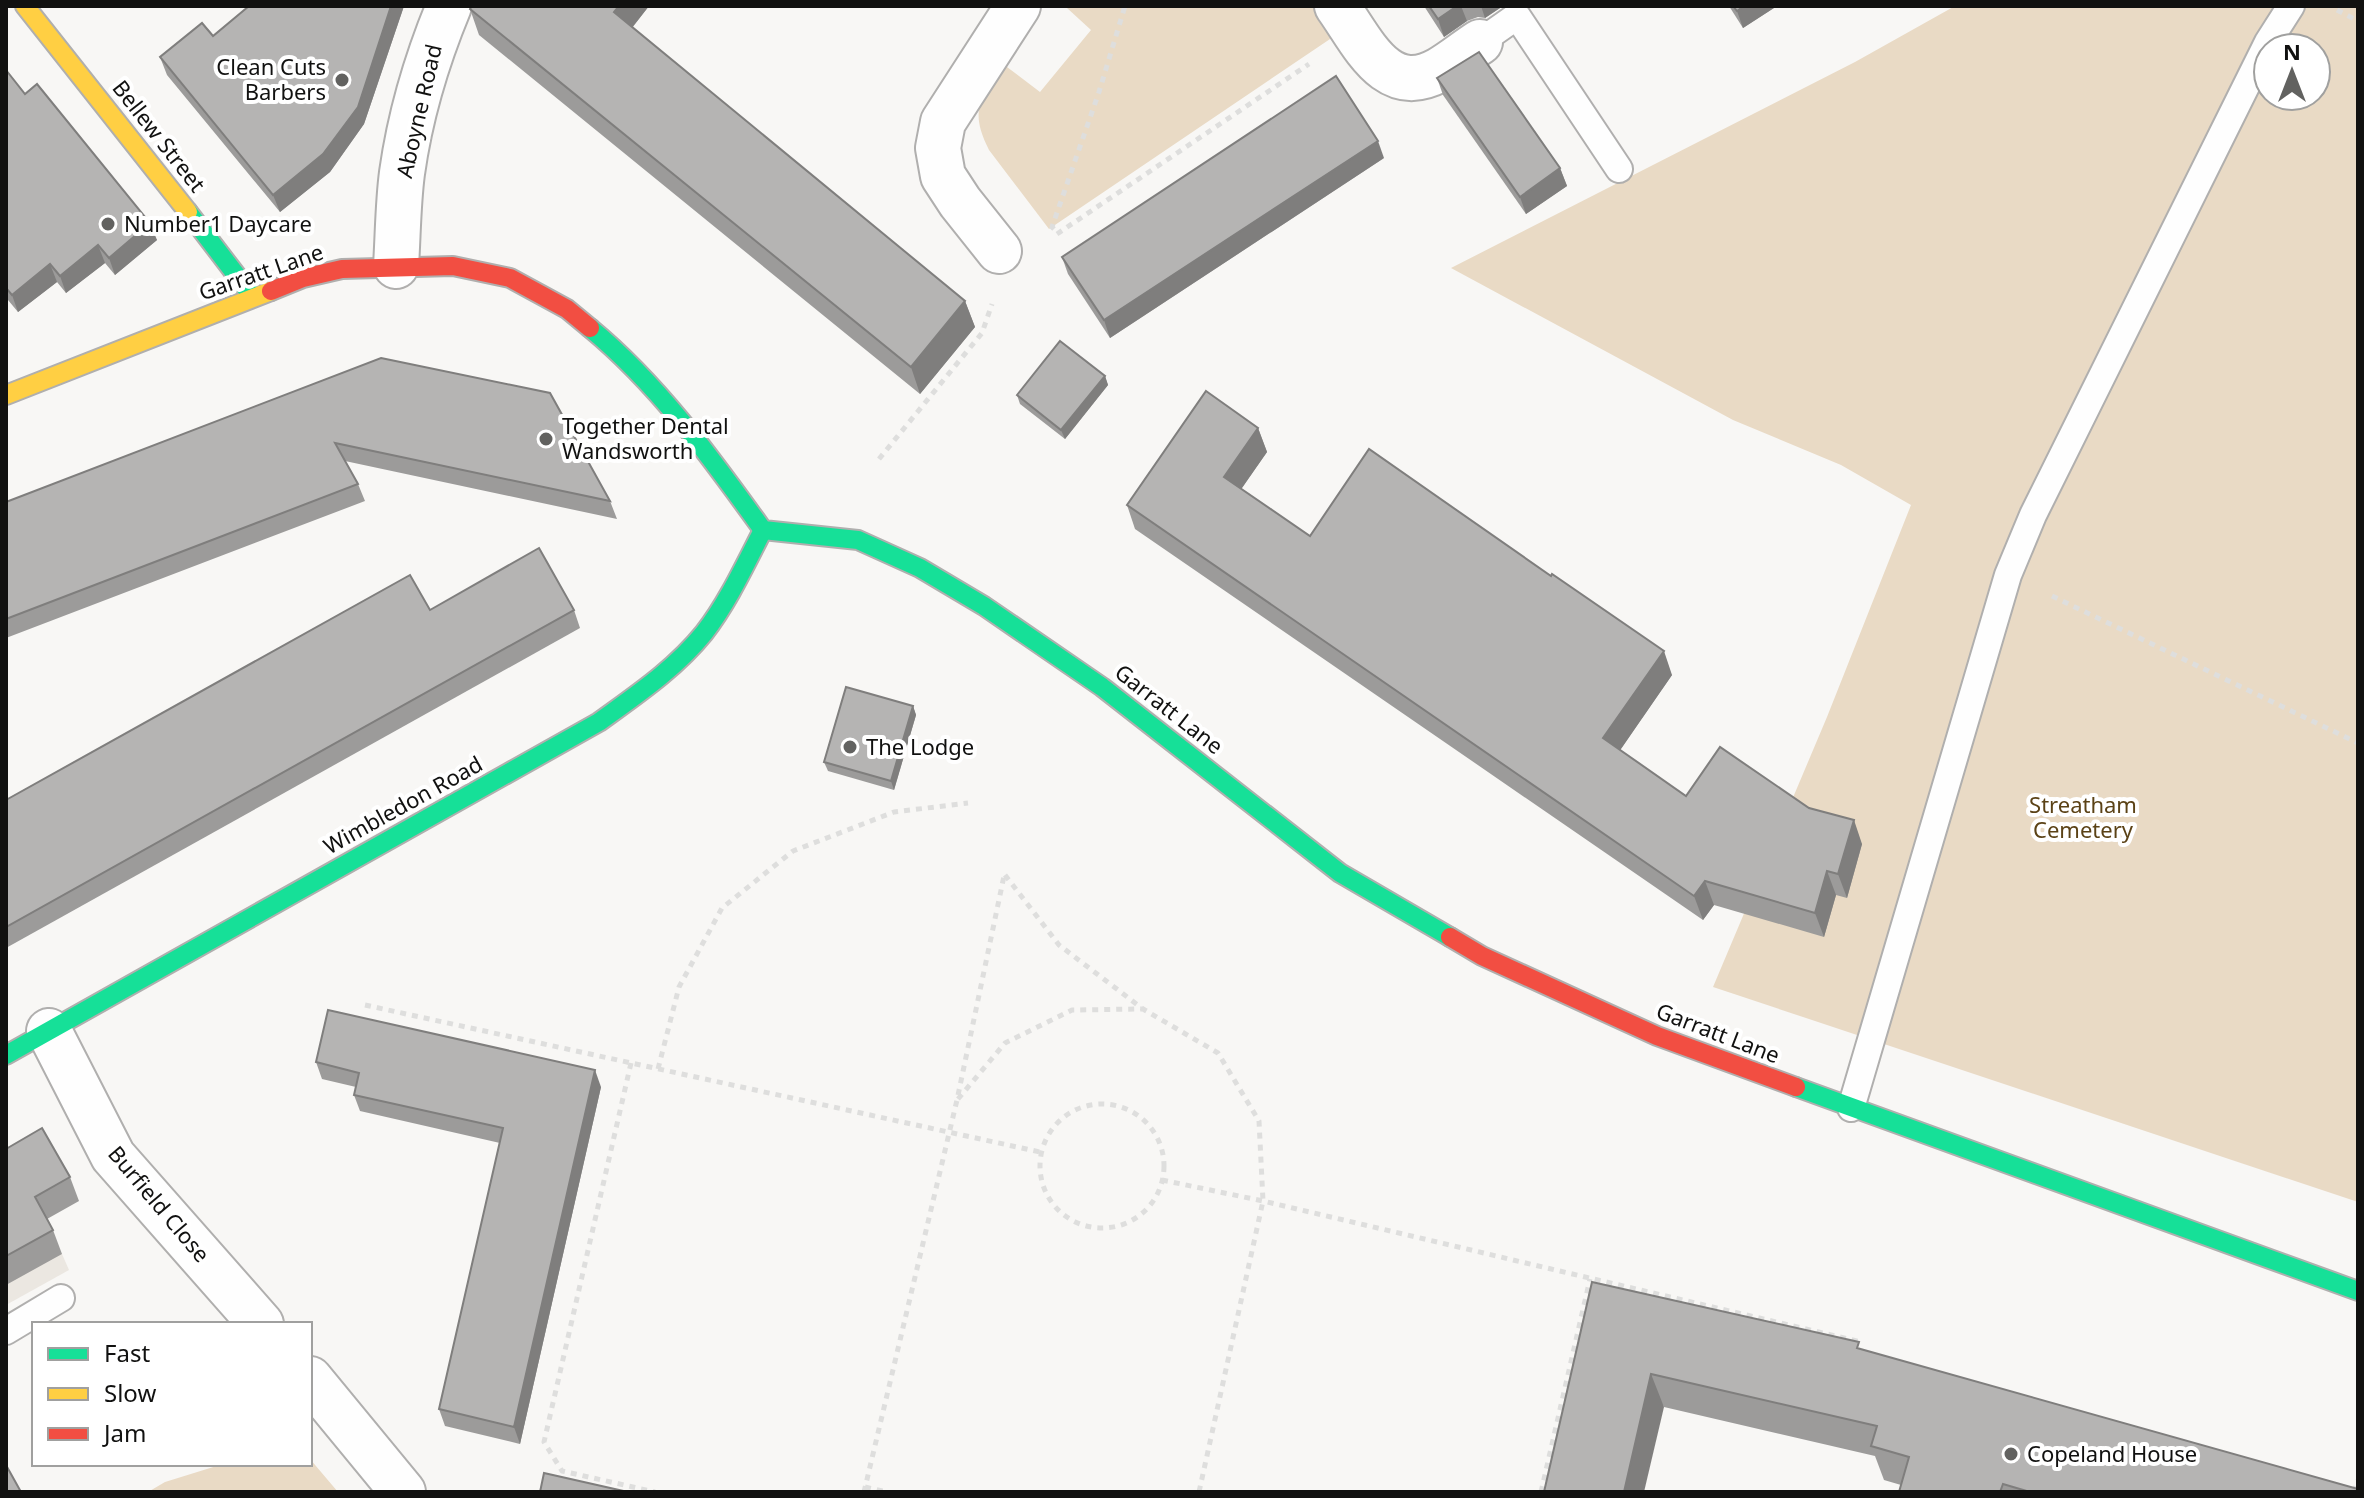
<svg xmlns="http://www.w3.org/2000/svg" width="2364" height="1498" viewBox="0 0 2364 1498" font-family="'Noto Sans',sans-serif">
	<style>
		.built { fill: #ebe7e1 }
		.green { fill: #e9dac5; fill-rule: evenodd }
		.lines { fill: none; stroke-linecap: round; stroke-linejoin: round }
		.lane-casing { stroke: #b0afae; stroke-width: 30 }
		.street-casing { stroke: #b0afae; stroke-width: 48 }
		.fast-casing { stroke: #b0afae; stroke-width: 22 }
		.slow-casing { stroke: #b0afae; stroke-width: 22 }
		.jam-casing { stroke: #b0afae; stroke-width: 22 }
		.path { stroke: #dededd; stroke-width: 5; stroke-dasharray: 6 6; stroke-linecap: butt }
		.lane { stroke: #fefefe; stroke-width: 26 }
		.street { stroke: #fefefe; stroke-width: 44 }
		.fast { stroke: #16e098; stroke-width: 18 }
		.slow { stroke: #ffcf43; stroke-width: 18 }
		.jam { stroke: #f24e42; stroke-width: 18 }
		.wall { fill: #9c9b9a }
		.shaded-wall { fill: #7f7e7d }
		.building { fill: #b5b4b3; stroke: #7f7e7d; stroke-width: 2 }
		.poi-dot { fill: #626260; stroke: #fff; stroke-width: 3 }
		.labels { text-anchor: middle; stroke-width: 8; stroke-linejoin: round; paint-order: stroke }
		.poi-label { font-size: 22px; fill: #111110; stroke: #fff; text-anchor: start }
		.street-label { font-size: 22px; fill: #111110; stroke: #fff }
		.park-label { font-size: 22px; fill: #5b4216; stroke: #fff }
	</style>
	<rect width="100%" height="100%" fill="#f8f7f5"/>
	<!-- built -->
	<path class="built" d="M 6,1177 L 62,1254 L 69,1270 L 6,1305 Z"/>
	<!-- green -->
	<g class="green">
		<path d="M 1068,6 L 1316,6 L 1336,35 L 1049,229 L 989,150 C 968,108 982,100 1003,64 L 1040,92 L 1091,30 L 1067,8 Z"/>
		<path d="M 1955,6 L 2358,6 L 2358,1202 L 1713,987 L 1827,717 L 1911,505 L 1841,465 L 1733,420 L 1451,268 L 1855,62 ZM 2268,48 L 2316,48 L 2316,96 L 2268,96 Z"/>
		<path d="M 310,1459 L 338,1492 L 148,1492 L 165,1482 L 223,1464 L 310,1464 Z"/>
	</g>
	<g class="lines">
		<!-- lane casing -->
		<g class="lane-casing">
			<g id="lane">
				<path d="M 1480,42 L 1517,16 L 1619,169"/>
				<path d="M 1851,1108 L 2008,575 L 2033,515 L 2268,42 L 2291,6"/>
				<path d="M 6,1331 L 61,1298"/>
			</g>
		</g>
		<!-- street casing -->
		<g class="street-casing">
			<g id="street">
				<path d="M 1337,6 C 1363,42 1386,99 1439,70 C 1453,62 1466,51 1480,42"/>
				<path d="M 999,251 L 960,202 L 943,176 L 938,148 L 943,122 L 1018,6"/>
				<path d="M 396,266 C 398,235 398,203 402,173 C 410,116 427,59 449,6"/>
				<path d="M 49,1031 L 113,1156 L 261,1324"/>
				<path d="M 310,1379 L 403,1492"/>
			</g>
		</g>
		<!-- fast casing -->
		<g class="fast-casing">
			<g id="fast">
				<path d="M 188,212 L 253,297"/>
				<path d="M 590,328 C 659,385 711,458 763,530 L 858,540 L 920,568 L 984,606 L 1102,687 L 1340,873 L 1450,937"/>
				<path d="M 6,1055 L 599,722 C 636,695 675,669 704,633 C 728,602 745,565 763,530"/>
				<path d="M 1796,1087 L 2358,1291"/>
			</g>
		</g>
		<!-- slow casing -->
		<g class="slow-casing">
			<g id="slow">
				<path d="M 25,6 L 188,212"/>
				<path d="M 6,395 L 271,291"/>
			</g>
		</g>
		<!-- jam casing -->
		<g class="jam-casing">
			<g id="jam">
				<path d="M 271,291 L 303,278 L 342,269 L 453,266 L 510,278 L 567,309 L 590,328"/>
				<path d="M 1450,937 L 1482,956 L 1657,1036 L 1796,1087"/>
			</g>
		</g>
		<!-- path -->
		<g class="path">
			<path d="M 2337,10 L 2358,21"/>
			<path d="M 1054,229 L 1052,227 L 1099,92 L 1125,6"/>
			<path d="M 1057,234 L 1309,64"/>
			<path d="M 879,459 L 982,333 L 992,304"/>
			<path d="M 2052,596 L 2358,743"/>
			<path d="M 1005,875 L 1059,945 L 1143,1009 L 1218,1053 L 1259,1121 L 1263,1201 L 1199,1492"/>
			<path d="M 365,1005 L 1040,1152"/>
			<path d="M 631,1063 L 544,1442 L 562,1471 L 655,1492"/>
			<path d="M 658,1069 L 679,987 L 722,908 L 793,851 L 894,812 L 968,803"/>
			<path d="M 958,1099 L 1005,1043 L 1072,1010 L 1142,1009"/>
			<circle cx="1102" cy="1166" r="62"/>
			<path d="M 1162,1180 L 1263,1201 L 1861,1342"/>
			<path d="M 865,1487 L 887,1492"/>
			<path d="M 864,1492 L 957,1100 L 1004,876"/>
			<path d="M 1541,1492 L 1590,1279"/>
			<path d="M 2354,1492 L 2358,1480"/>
		</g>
		<!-- lane -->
		<use href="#lane" class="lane"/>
		<!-- street -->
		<use href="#street" class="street"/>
		<!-- fast -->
		<use href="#fast" class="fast"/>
		<!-- slow -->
		<use href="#slow" class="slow"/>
		<!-- jam -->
		<use href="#jam" class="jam"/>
	</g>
	<!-- wall -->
	<g class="wall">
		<path d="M 249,6 L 404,6 L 364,124 L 330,172 L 280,212 L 167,75 L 160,57 L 213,36 Z"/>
		<path d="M 472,6 L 649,6 L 632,28 L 965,301 L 975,327 L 920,394 L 479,35 L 470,9 Z"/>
		<path d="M 1424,6 L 1503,6 L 1485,18 L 1478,17 L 1467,21 L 1444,37 Z"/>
		<path d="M 1729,6 L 1777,6 L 1743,28 Z"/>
		<path d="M 6,70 L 25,94 L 157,240 L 115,275 L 105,263 L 66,293 L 57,282 L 18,312 L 8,300 L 6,301 Z"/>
		<path d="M 1437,78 L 1560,168 L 1567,186 L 1526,214 L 1443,95 Z"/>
		<path d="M 1384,158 L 1110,338 L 1068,274 L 1062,257 Z"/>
		<path d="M 381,358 L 610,501 L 617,519 L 345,461 L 358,484 L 365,501 L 6,638 L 6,502 Z"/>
		<path d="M 1105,376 L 1108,385 L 1065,439 L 1020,404 L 1017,395 Z"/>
		<path d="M 1258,428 L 1267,452 L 1241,489 L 1310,536 L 1672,675 L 1620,750 L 1686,796 L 1862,844 L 1847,898 L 1836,895 L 1824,937 L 1714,905 L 1703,920 L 1135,529 L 1127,505 Z"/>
		<path d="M 430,610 L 574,610 L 580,628 L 6,948 L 6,800 Z"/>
		<path d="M 913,706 L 916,715 L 894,790 L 828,771 L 824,762 Z"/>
		<path d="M 316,1062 L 601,1087 L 520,1444 L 445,1426 L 439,1409 L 500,1143 L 360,1111 L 354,1095 L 356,1087 L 322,1079 Z"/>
		<path d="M 6,1149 L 70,1177 L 79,1201 L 47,1219 L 53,1230 L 62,1254 L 6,1285 Z"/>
		<path d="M 1592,1282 L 1861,1349 L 2358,1492 L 1899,1492 L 1901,1485 L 1884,1480 L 1875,1456 L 1664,1407 Z"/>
	</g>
	<!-- shaded-wall -->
	<g class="shaded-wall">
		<path d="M 391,6 L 404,6 L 364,124 L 330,172 L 280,212 L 273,195 Z"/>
		<path d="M 619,6 L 649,6 L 623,39 L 614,12 Z"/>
		<path d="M 1457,6 L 1461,6 L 1467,21 L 1444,37 L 1438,19 Z"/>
		<path d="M 1481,6 L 1503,6 L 1485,18 Z"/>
		<path d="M 1744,6 L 1777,6 L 1743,28 L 1737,11 Z"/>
		<path d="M 1378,141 L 1384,158 L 1110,338 L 1104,320 Z"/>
		<path d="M 1560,168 L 1567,186 L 1526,214 L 1520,197 Z"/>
		<path d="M 150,223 L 157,240 L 115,275 L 109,258 Z"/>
		<path d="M 98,245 L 105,263 L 66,293 L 60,276 Z"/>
		<path d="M 50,264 L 57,282 L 18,312 L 12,295 Z"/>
		<path d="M 965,301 L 975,327 L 920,394 L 911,367 Z"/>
		<path d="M 1105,376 L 1108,385 L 1065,439 L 1061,430 Z"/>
		<path d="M 1258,428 L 1267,452 L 1233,501 L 1224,477 Z"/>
		<path d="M 1664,651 L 1672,675 L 1612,762 L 1603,738 Z"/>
		<path d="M 913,706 L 916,715 L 894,790 L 891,781 Z"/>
		<path d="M 1854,820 L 1862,844 L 1847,898 L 1838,874 Z"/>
		<path d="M 1827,871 L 1836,895 L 1824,937 L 1815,913 Z"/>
		<path d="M 1705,881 L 1714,905 L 1703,920 L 1694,896 Z"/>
		<path d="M 595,1070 L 601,1087 L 520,1444 L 514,1427 Z"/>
		<path d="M 1651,1374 L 1664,1407 L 1644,1492 L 1624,1492 Z"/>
	</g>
	<!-- building -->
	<g class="building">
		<path d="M 249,6 L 391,6 L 358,107 L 323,154 L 273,195 L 160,57 L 202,23 L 213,36 Z"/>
		<path d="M 472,6 L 619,6 L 614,12 L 965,301 L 911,367 L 470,9 Z"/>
		<path d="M 1429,6 L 1457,6 L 1438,19 Z"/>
		<path d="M 1733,6 L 1744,6 L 1737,11 Z"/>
		<path d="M 1479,52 L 1560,168 L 1520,197 L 1437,78 Z"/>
		<path d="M 6,70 L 25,94 L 37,84 L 150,223 L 109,258 L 98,245 L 60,276 L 50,264 L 12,295 L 6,288 Z"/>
		<path d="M 1336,76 L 1378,141 L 1104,320 L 1062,257 Z"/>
		<path d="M 1060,341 L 1105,376 L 1061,430 L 1017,395 Z"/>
		<path d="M 381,358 L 550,393 L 610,501 L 335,443 L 358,484 L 6,619 L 6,502 Z"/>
		<path d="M 1206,391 L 1258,428 L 1224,477 L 1310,536 L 1369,449 L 1551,576 L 1552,574 L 1664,651 L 1603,738 L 1686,796 L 1720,747 L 1809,808 L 1854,820 L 1838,874 L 1827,871 L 1815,913 L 1705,881 L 1694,896 L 1127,505 Z"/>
		<path d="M 539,548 L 574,610 L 6,927 L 6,800 L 410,575 L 430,610 Z"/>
		<path d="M 846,687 L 913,706 L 891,781 L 824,762 Z"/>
		<path d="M 328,1010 L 595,1070 L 514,1427 L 439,1409 L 503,1128 L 354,1095 L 359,1073 L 316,1062 Z"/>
		<path d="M 42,1128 L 70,1177 L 35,1197 L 53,1230 L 6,1256 L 6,1149 Z"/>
		<path d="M 1592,1282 L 1859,1342 L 1857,1348 L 2358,1489 L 2358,1492 L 2030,1492 L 2003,1484 L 2000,1492 L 1899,1492 L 1909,1457 L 1871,1446 L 1877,1426 L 1651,1374 L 1624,1492 L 1544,1492 Z"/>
		<path d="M 6,1465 L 21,1492 L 6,1492 Z"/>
		<path d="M 544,1473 L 628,1492 L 540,1492 Z"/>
	</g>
	<!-- markers -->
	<g class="poi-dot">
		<circle cx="342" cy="80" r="8"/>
		<circle cx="108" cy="224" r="8"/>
		<circle cx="546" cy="439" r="8"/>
		<circle cx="850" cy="747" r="8"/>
		<circle cx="2011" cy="1454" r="8"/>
	</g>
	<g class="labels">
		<!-- poi labels -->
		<g class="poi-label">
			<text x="326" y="75" text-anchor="end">Clean Cuts<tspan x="326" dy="25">Barbers</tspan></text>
			<text x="124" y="232">Number1 Daycare</text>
			<text x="562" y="434">Together Dental<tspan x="562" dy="25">Wandsworth</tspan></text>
			<text x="866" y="755">The Lodge</text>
			<text x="2027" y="1462">Copeland House</text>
		</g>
		<!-- street labels -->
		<g class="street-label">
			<text transform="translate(419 111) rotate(-77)" y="8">Aboyne Road</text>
			<text transform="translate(159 136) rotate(52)" y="8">Bellew Street</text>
			<text transform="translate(261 272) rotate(-19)" y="8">Garratt Lane</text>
			<text transform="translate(1169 709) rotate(38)" y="8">Garratt Lane</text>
			<text transform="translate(403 805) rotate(-29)" y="8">Wimbledon Road</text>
			<text transform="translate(1718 1033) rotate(21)" y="8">Garratt Lane</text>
			<text transform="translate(159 1204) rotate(50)" y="8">Burfield Close</text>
		</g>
		<!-- park labels -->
		<g class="park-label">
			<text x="2083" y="813">Streatham<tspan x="2083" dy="25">Cemetery</tspan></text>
		</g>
	</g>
	<!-- border -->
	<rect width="2364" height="1498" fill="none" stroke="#111110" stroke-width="16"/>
	<!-- legend -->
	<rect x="32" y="1322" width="280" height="144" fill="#ffffff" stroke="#a0a09f" stroke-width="2"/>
	<rect x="48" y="1348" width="40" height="12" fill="#16e098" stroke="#a0a09f" stroke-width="2"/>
	<text x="104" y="1362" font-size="24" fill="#111110">Fast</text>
	<rect x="48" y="1388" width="40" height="12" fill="#ffcf43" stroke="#a0a09f" stroke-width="2"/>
	<text x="104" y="1402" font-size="24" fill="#111110">Slow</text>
	<rect x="48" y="1428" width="40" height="12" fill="#f24e42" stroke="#a0a09f" stroke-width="2"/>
	<text x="104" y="1442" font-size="24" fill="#111110">Jam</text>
	<!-- north arrow -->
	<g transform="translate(2292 72)"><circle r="38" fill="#ffffff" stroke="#a0a09f" stroke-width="2"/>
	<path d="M0-6L14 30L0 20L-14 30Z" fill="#626260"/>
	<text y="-12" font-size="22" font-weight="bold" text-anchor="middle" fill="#111110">N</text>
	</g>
</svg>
